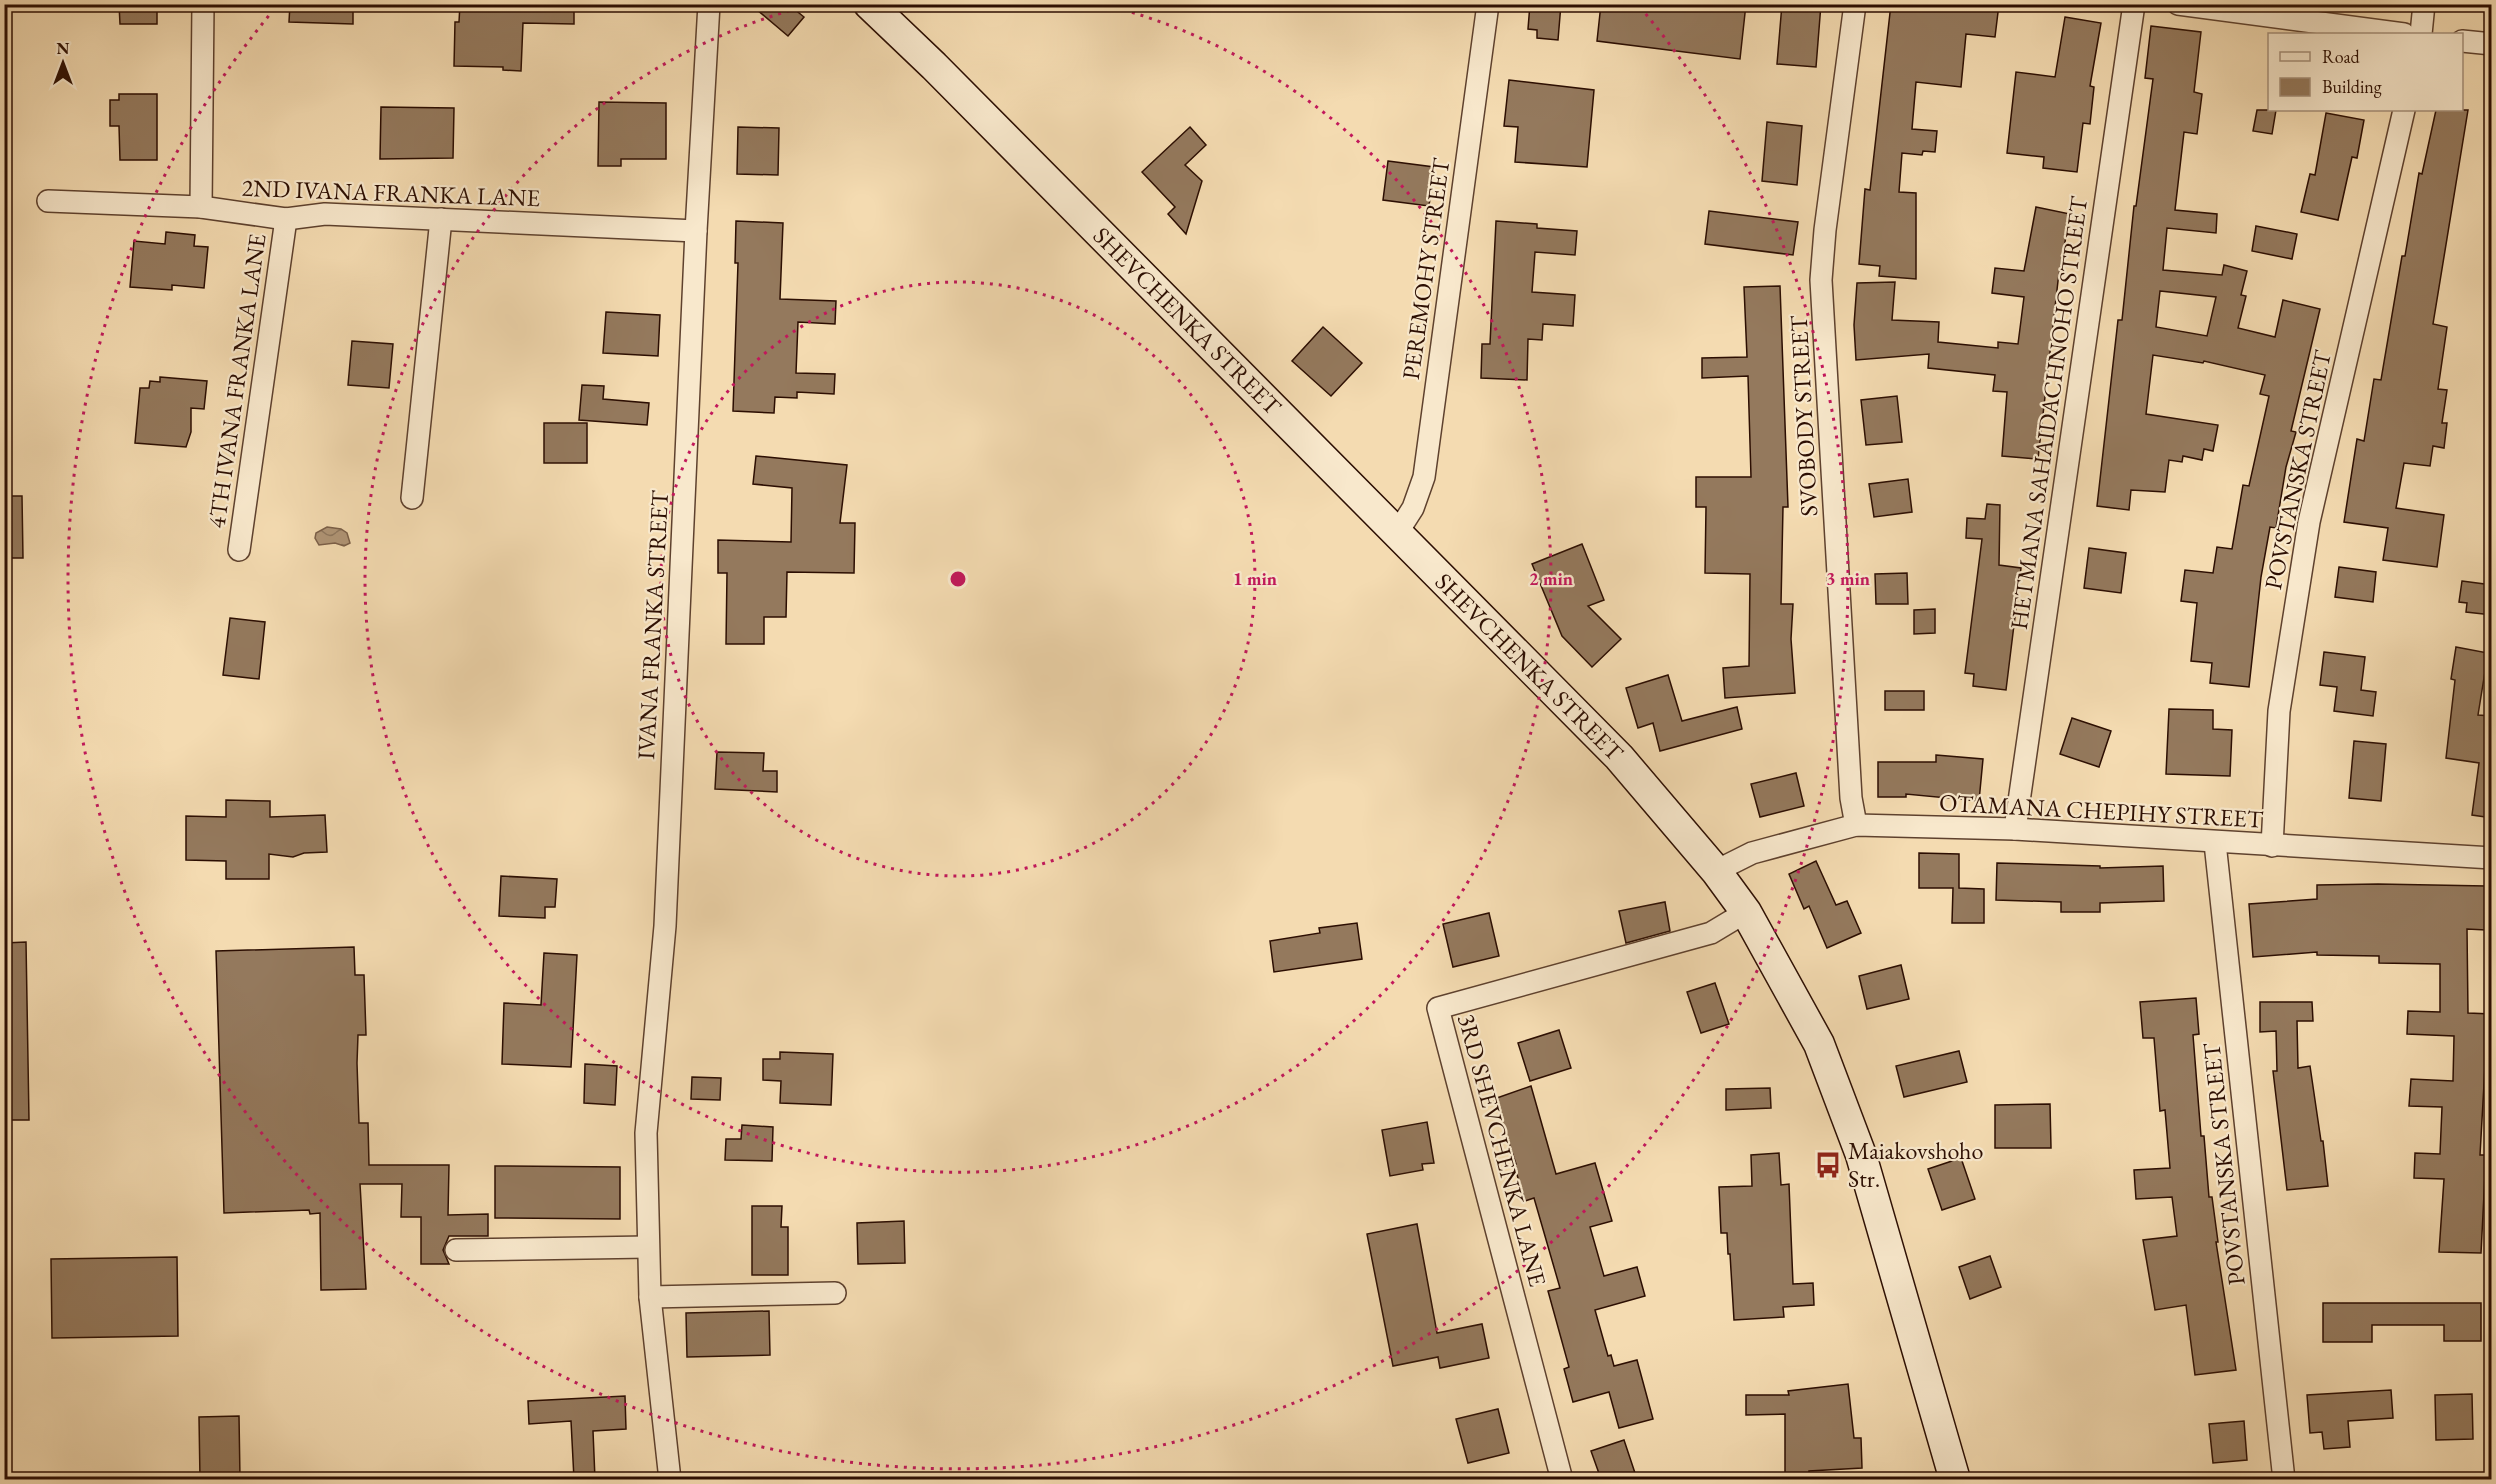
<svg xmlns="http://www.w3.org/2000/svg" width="2496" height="1484" viewBox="0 0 2496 1484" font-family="'EB Garamond',serif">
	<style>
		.water { fill: url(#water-waves); stroke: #7b5f48; stroke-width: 1.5 }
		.building { fill: #94795d; stroke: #2c0e02; stroke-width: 1.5; fill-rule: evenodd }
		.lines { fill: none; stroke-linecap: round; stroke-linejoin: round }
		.street-casing { stroke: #5e412e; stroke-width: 24 }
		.secondary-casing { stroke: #2c0e02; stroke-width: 33 }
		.street { stroke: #f8e8cc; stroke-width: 21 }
		.secondary { stroke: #f8e8cc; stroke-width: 30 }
		.ring { fill: none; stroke: #c2185b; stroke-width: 3; stroke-dasharray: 3 6 }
		.labels { text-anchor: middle; stroke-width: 4.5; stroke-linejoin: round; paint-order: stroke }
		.street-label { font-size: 24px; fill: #2c0e02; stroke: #f8e8cc }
		.poi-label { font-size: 24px; fill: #2c0e02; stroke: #f8e8cc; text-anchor: start }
		.centre { fill: #c2185b; stroke: #f8e8cc; stroke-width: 3 }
		.ring-label { font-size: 18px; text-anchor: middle; font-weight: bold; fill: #c2185b; stroke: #f8e8cc; stroke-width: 4.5; stroke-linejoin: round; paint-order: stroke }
	</style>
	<defs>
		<pattern id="water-waves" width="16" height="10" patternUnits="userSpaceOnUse" patternTransform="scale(1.5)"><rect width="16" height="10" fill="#b09576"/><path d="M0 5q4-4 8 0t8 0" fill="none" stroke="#8f785f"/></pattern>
	</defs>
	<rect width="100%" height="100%" fill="#f4dbb1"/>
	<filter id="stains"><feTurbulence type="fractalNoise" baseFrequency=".00333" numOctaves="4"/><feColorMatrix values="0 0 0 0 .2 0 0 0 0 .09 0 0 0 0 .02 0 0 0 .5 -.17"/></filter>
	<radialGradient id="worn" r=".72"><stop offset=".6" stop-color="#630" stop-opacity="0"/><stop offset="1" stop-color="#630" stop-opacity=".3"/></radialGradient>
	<!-- water -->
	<path class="water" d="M 327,527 L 341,529 L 347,533 L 350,543 L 344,546 L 335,543 L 319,545 L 315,538 L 316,533 Z"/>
	<!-- building -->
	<g class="building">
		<path d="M 119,4 L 157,4 L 157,24 L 120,24 Z"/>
		<path d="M 290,4 L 353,4 L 353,24 L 289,22 Z"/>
		<path d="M 460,4 L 574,4 L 574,24 L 523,23 L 521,71 L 503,70 L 503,67 L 454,66 L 455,22 L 459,22 Z"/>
		<path d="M 750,4 L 788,4 L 804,17 L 788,36 Z"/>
		<path d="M 1530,4 L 1561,4 L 1558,40 L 1537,38 L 1537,30 L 1528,29 Z"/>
		<path d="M 1601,4 L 1746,4 L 1740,59 L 1597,41 Z"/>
		<path d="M 1782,4 L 1821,4 L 1816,67 L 1777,64 Z"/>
		<path d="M 1891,4 L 1938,4 L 1976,9 L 1977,4 L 1999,4 L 1995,37 L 1966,34 L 1961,87 L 1916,82 L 1912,129 L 1937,131 L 1935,152 L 1923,151 L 1922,155 L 1902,153 L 1899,192 L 1916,193 L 1916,279 L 1879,276 L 1880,266 L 1859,264 L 1865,189 L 1870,190 Z"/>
		<path d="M 2065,17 L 2101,23 L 2090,86 L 2094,87 L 2090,124 L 2083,123 L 2077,172 L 2043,168 L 2044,157 L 2007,153 L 2016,72 L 2055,77 Z"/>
		<path d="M 2151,26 L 2201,32 L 2194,92 L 2202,94 L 2197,134 L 2184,132 L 2175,210 L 2217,214 L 2216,233 L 2167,228 L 2163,270 L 2222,275 L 2224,265 L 2247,271 L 2241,295 L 2246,296 L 2238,328 L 2275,337 L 2283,300 L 2320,309 L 2291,431 L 2296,432 L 2286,467 L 2276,528 L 2270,527 L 2261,577 L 2249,687 L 2210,683 L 2212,663 L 2191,661 L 2197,603 L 2181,601 L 2185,570 L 2213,573 L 2217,547 L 2232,549 L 2243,485 L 2249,486 L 2269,396 L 2260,394 L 2265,375 L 2204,361 L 2203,363 L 2153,355 L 2146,414 L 2218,425 L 2213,451 L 2204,449 L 2202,460 L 2183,456 L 2182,462 L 2169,460 L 2165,492 L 2131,490 L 2129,510 L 2097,506 L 2118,320 L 2122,320 L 2134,206 L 2136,206 L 2153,79 L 2145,78 ZM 2160,291 L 2216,297 L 2207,336 L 2156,327 Z"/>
		<path d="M 1509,80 L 1594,90 L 1587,167 L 1515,162 L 1518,127 L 1504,126 Z"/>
		<path d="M 119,94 L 157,94 L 157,160 L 120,160 L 119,126 L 110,126 L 110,100 L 119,100 Z"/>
		<path d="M 599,102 L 666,103 L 666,159 L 621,159 L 621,166 L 598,166 Z"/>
		<path d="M 381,107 L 454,108 L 453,158 L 380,159 Z"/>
		<path d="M 2257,110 L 2276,110 L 2272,134 L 2253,131 Z"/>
		<path d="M 2436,110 L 2468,110 L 2433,324 L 2447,327 L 2438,389 L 2447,390 L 2442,423 L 2447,423 L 2444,448 L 2433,446 L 2430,466 L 2404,463 L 2396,508 L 2444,515 L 2437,567 L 2383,560 L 2388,528 L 2344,522 L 2357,439 L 2364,441 L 2374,379 L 2381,380 L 2402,256 L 2405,256 L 2419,173 L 2422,174 Z"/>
		<path d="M 2326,113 L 2364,120 L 2357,158 L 2352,157 L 2338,220 L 2301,212 L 2310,174 L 2315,175 Z"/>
		<path d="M 1767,122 L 1802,126 L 1797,185 L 1762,181 Z"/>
		<path d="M 738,127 L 779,128 L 778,175 L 737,174 Z"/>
		<path d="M 1190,127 L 1206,145 L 1185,165 L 1202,181 L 1186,234 L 1168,214 L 1175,207 L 1142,172 Z"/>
		<path d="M 1388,161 L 1434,167 L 1429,206 L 1383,200 Z"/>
		<path d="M 2036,207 L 2070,214 L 2058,281 L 2038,459 L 2002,456 L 2007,392 L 1993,391 L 1995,375 L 1928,368 L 1929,354 L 1856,360 L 1854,325 L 1857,283 L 1895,282 L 1892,320 L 1939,322 L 1938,342 L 1998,348 L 1998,342 L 2018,344 L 2024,297 L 1992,293 L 1995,268 L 2024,271 Z"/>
		<path d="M 1709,211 L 1798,222 L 1793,255 L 1705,244 Z"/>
		<path d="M 736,221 L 783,223 L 780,299 L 836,301 L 835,324 L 798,322 L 796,373 L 835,374 L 834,394 L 797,392 L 797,398 L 775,397 L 774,413 L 733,411 L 738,263 L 735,263 Z"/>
		<path d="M 1496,221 L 1537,224 L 1537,228 L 1577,231 L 1575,255 L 1535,252 L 1532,292 L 1575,295 L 1573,326 L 1543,324 L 1542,340 L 1528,339 L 1527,380 L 1481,378 L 1482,344 L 1490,344 Z"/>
		<path d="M 2256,226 L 2297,234 L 2292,259 L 2252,251 Z"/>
		<path d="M 166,232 L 195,235 L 194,246 L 208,247 L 204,288 L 172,285 L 172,290 L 130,287 L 134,241 L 165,244 Z"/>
		<path d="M 1780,286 L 1788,507 L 1783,507 L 1781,604 L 1793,604 L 1791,639 L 1795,693 L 1725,698 L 1723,668 L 1749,666 L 1750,574 L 1705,573 L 1706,507 L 1696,507 L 1696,477 L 1751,477 L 1748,376 L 1702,378 L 1702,358 L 1747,357 L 1744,287 Z"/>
		<path d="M 606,312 L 660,315 L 658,356 L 603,353 Z"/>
		<path d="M 1323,327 L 1362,363 L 1331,396 L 1292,361 Z"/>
		<path d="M 352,341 L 393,344 L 389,388 L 348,385 Z"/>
		<path d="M 160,377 L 207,381 L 204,409 L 191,408 L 191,432 L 186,447 L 135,443 L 140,388 L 149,388 L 150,381 L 160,382 Z"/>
		<path d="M 582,385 L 604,386 L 603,399 L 649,403 L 647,425 L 579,420 Z"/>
		<path d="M 1897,396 L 1902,442 L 1866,445 L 1861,400 Z"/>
		<rect x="544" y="423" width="43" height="40"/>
		<path d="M 756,456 L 847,465 L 840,523 L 855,523 L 854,573 L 787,572 L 786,617 L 764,617 L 764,644 L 726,644 L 727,573 L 718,573 L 718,540 L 791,542 L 792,488 L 753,484 Z"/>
		<path d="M 1908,479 L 1912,512 L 1874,517 L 1869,484 Z"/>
		<path d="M 4,496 L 22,496 L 23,558 L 4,558 Z"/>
		<path d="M 1987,504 L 2000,505 L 1999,565 L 2021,568 L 2006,690 L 1973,686 L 1974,674 L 1965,673 L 1982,539 L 1966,538 L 1967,518 L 1985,519 Z"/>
		<path d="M 1582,544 L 1604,600 L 1588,606 L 1621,639 L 1592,667 L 1562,636 L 1532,564 Z"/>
		<path d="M 2089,548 L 2126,553 L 2121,593 L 2084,588 Z"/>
		<path d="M 2339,567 L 2376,572 L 2373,602 L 2335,597 Z"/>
		<path d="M 1907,573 L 1908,604 L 1876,604 L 1875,574 Z"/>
		<path d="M 2462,581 L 2492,585 L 2492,615 L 2466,612 L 2467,603 L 2459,602 Z"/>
		<path d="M 1935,609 L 1935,633 L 1914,634 L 1914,610 Z"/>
		<path d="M 230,618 L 265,622 L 259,679 L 223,675 Z"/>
		<path d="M 2456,647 L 2488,653 L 2478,715 L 2492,716 L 2486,761 L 2492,761 L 2492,818 L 2472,815 L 2479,763 L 2446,758 L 2455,680 L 2451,679 Z"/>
		<path d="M 2324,652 L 2365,657 L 2361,690 L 2376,692 L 2373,716 L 2334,711 L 2337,687 L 2320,685 Z"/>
		<path d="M 1668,675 L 1682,721 L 1737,707 L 1742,729 L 1660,751 L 1653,723 L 1638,728 L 1626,688 Z"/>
		<rect x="1885" y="691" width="39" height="19"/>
		<path d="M 2169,709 L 2213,710 L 2213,729 L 2232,730 L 2230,776 L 2166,774 Z"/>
		<path d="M 2072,718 L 2111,731 L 2099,767 L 2060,754 Z"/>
		<path d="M 2354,741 L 2386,744 L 2381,801 L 2349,798 Z"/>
		<path d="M 717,752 L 764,753 L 763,771 L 777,771 L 777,792 L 715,789 Z"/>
		<path d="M 1936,755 L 1983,759 L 1979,801 L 1906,794 L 1906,797 L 1878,797 L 1878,762 L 1936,762 Z"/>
		<path d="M 1796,773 L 1804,806 L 1760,817 L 1751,784 Z"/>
		<path d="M 226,800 L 270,801 L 270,817 L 325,815 L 327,852 L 304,853 L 293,857 L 269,854 L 269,879 L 226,879 L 226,861 L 186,860 L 186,816 L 226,817 Z"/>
		<path d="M 1919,853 L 1959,854 L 1959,888 L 1984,889 L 1984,923 L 1952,923 L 1953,888 L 1919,888 Z"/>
		<path d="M 1816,861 L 1836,905 L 1847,901 L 1861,933 L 1827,948 L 1809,906 L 1804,909 L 1789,874 Z"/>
		<path d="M 1997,863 L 2100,866 L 2100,868 L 2163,866 L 2164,901 L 2100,903 L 2100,912 L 2061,912 L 2061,902 L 1996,900 Z"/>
		<path d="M 501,876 L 557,879 L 555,907 L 545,907 L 545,918 L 499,916 Z"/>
		<path d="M 2378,884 L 2486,886 L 2486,930 L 2467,929 L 2468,1013 L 2492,1014 L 2491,1050 L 2486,1049 L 2480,1155 L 2486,1155 L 2481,1253 L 2439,1252 L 2444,1179 L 2414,1178 L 2415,1153 L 2440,1154 L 2442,1107 L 2409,1106 L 2411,1079 L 2453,1081 L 2454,1036 L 2407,1034 L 2408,1011 L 2440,1012 L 2440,964 L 2379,963 L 2379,956 L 2317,955 L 2317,952 L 2253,957 L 2249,904 L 2317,899 L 2317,885 Z"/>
		<path d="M 1665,902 L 1670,931 L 1626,943 L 1619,911 Z"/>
		<path d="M 1489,913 L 1499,956 L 1453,967 L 1443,924 Z"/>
		<path d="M 1357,923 L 1362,959 L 1274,972 L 1270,941 L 1320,933 L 1319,928 Z"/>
		<path d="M 26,942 L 29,1120 L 4,1120 L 4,943 Z"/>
		<path d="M 354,947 L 355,975 L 364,975 L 366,1035 L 358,1035 L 357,1063 L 359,1123 L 368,1123 L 369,1165 L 449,1165 L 448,1215 L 488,1214 L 488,1236 L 449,1236 L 443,1250 L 449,1264 L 421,1264 L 421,1217 L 401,1217 L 402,1184 L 360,1184 L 366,1289 L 321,1290 L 320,1213 L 310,1214 L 309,1210 L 224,1213 L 216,951 Z"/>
		<path d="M 544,953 L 577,955 L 571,1067 L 502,1064 L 504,1003 L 541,1005 Z"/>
		<path d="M 1901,965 L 1909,999 L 1867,1009 L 1859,976 Z"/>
		<path d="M 1715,983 L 1729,1024 L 1701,1033 L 1687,992 Z"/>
		<path d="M 2196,998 L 2199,1034 L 2193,1035 L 2201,1136 L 2204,1136 L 2209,1197 L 2212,1197 L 2218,1242 L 2216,1242 L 2236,1370 L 2195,1375 L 2186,1305 L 2155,1310 L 2143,1240 L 2177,1236 L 2172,1197 L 2136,1199 L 2134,1170 L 2170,1168 L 2165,1110 L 2160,1111 L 2154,1038 L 2143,1038 L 2140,1002 Z"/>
		<path d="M 2260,1002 L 2312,1002 L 2313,1021 L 2297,1021 L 2298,1068 L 2310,1066 L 2321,1141 L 2323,1141 L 2328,1186 L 2287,1190 L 2273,1071 L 2277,1071 L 2276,1031 L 2260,1032 Z"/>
		<path d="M 1559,1030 L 1571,1068 L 1530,1081 L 1518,1043 Z"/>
		<path d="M 1959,1051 L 1967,1082 L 1904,1097 L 1896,1066 Z"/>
		<path d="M 780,1052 L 833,1054 L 831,1105 L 780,1103 L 781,1081 L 763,1080 L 763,1059 L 780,1059 Z"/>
		<path d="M 585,1064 L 617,1066 L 615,1105 L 584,1103 Z"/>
		<path d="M 692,1077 L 721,1078 L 720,1100 L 691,1099 Z"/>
		<path d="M 1531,1086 L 1556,1174 L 1595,1163 L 1612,1221 L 1590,1227 L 1604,1276 L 1637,1267 L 1645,1296 L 1595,1310 L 1608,1356 L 1611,1355 L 1614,1366 L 1637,1360 L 1653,1419 L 1619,1428 L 1609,1392 L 1573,1402 L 1564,1369 L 1569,1367 L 1548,1291 L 1560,1288 L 1534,1198 L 1525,1201 L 1514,1165 L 1516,1164 L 1494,1099 Z"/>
		<path d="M 1770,1088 L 1771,1108 L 1726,1110 L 1726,1089 Z"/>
		<path d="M 2050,1104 L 2051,1148 L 1995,1148 L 1995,1105 Z"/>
		<path d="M 1427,1122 L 1434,1163 L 1422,1164 L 1423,1170 L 1390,1176 L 1382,1130 Z"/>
		<path d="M 742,1125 L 773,1127 L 772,1161 L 725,1160 L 726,1139 L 741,1139 Z"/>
		<path d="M 1779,1153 L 1781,1185 L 1789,1184 L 1793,1284 L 1813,1283 L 1814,1305 L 1783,1307 L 1784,1317 L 1734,1320 L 1730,1254 L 1728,1254 L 1727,1233 L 1721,1233 L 1719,1187 L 1752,1186 L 1751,1155 Z"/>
		<path d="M 1961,1158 L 1975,1199 L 1942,1210 L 1928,1169 Z"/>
		<path d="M 495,1166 L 620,1167 L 620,1219 L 495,1218 Z"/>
		<path d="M 752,1206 L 782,1206 L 781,1227 L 788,1227 L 788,1275 L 752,1275 Z"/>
		<path d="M 904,1221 L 905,1263 L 858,1264 L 857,1223 Z"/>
		<path d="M 1417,1224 L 1437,1333 L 1482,1324 L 1489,1358 L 1440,1368 L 1438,1357 L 1393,1366 L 1367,1234 Z"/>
		<path d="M 1990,1256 L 2001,1287 L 1970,1299 L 1959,1267 Z"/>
		<path d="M 177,1257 L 178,1336 L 52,1338 L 51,1259 Z"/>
		<path d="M 2323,1303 L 2481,1303 L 2481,1341 L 2444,1341 L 2444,1325 L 2372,1325 L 2372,1342 L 2323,1342 Z"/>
		<path d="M 769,1311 L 770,1355 L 687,1357 L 686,1313 Z"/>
		<path d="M 1848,1384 L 1854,1438 L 1861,1438 L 1862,1468 L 1809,1471 L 1809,1479 L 1785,1479 L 1785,1414 L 1746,1415 L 1746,1395 L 1789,1395 L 1788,1391 Z"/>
		<path d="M 2391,1390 L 2393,1418 L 2348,1421 L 2350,1447 L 2324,1449 L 2322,1432 L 2310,1433 L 2307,1395 Z"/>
		<path d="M 2472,1394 L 2473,1439 L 2436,1440 L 2435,1395 Z"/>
		<path d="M 625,1396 L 626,1429 L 593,1431 L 595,1479 L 574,1479 L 571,1421 L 529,1424 L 528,1401 Z"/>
		<path d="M 1498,1409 L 1509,1453 L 1468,1463 L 1456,1419 Z"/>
		<path d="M 239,1416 L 240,1479 L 200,1479 L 199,1417 Z"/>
		<path d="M 2244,1421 L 2247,1460 L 2213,1463 L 2209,1424 Z"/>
		<path d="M 1624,1440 L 1637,1479 L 1601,1479 L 1591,1451 Z"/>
	</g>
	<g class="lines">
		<!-- street casing -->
		<g class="street-casing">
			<g id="street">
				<path d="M 1855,4 L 1825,230 L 1821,280 L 1851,798 L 1856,825"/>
				<path d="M 2178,4 L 2404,34"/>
				<path d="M 2421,34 L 2424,4"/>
				<path d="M 2462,41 L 2492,44"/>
				<path d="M 48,201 L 201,207 L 286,219 L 325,214 L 696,231"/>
				<path d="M 201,207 L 203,4"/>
				<path d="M 412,498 L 441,219"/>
				<path d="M 1397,533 L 1413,508 L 1424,477 L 1488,4"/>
				<path d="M 239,550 L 286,219"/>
				<path d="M 2015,829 L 2134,4"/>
				<path d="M 2215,843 L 2284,1480"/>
				<path d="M 2272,846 L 2279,711 L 2309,522 L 2404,110"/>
				<path d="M 1716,871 L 1752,853 L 1856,825 L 2015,829 L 2492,858"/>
				<path d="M 456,1250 L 648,1247"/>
				<path d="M 650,1297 L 835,1293"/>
				<path d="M 670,1480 L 650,1297 L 646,1133 L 665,926 L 696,231 L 709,4"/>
				<path d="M 1562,1480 L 1438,1008 L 1711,933 L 1746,912"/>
			</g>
		</g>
		<!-- secondary casing -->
		<g class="secondary-casing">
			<path id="secondary" d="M 869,4 L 934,66 L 1619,757 L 1716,871 L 1746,912 L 1819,1044 L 1861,1155 L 1955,1480"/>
		</g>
		<!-- street -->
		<use href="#street" class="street"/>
		<!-- secondary -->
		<use href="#secondary" class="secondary"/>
	</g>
	<!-- distance rings -->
	<g class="ring">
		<circle cx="958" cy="579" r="297"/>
		<path d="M1106 5A593 593 0 1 1 810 5"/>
		<path d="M1640 7A890 890 0 1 1 276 7"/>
	</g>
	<!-- icons -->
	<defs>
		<g id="bus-bare" transform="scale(2.07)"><path d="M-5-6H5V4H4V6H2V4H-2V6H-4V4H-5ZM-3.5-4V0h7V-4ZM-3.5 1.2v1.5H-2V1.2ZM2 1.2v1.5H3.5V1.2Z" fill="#8f2418" stroke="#f8e8cc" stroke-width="2.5" paint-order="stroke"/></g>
	</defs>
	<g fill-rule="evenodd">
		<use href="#bus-bare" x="1828" y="1165"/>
	</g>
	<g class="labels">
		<!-- street labels -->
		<g class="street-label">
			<text transform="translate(391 193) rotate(2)" y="8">2ND IVANA FRANKA LANE</text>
			<text transform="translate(1426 269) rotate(-82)" y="8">PEREMOHY STREET</text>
			<text transform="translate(1187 321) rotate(45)" y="8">SHEVCHENKA STREET</text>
			<text transform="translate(237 381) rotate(-82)" y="8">4TH IVANA FRANKA LANE</text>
			<text transform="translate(2049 413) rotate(-82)" y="8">HETMANA SAHAIDACHNOHO STREET</text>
			<text transform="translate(1804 416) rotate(-93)" y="8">SVOBODY STREET</text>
			<text transform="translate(2298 470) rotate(-78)" y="8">POVSTANSKA STREET</text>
			<text transform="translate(653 625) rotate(-87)" y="8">IVANA FRANKA STREET</text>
			<text transform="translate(1529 667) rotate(45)" y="8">SHEVCHENKA STREET</text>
			<text transform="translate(2101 811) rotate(3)" y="8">OTAMANA CHEPIHY STREET</text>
			<text transform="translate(1502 1150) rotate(75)" y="8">3RD SHEVCHENKA LANE</text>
			<text transform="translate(2224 1164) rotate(-96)" y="8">POVSTANSKA STREET</text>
		</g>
		<!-- poi labels -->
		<g class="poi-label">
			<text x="1848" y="1159">Maiakovshoho<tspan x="1848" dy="28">Str.</tspan></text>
		</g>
	</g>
	<circle cx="958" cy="579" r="9" class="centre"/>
	<g class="ring-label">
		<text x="1255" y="585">1 min</text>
		<text x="1551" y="585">2 min</text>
		<text x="1848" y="585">3 min</text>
	</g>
	<!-- margin -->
	<rect width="2496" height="1484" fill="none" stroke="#f4dbb1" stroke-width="24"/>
	<rect x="6" y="6" width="2484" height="1472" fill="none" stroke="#2c0e02" stroke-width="3"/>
	<rect x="12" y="12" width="2472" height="1460" fill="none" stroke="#2c0e02" stroke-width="1.5"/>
	<!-- legend -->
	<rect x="2268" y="33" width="195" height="78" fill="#f8e8cc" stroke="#a6917b" stroke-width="1.5"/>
	<rect x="2280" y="52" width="30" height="9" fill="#f8e8cc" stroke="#a6917b" stroke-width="1.5"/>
	<text x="2322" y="63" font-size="18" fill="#2c0e02">Road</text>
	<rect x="2280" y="78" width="30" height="18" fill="#94795d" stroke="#a6917b" stroke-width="1.5"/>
	<text x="2322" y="93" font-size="18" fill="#2c0e02">Building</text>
	<!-- north arrow -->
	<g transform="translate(63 63)" stroke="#f8e8cc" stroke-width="4.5" paint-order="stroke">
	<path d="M0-4.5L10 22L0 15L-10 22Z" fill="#2c0e02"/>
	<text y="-9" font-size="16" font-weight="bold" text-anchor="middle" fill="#2c0e02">N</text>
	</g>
	<rect width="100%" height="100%" filter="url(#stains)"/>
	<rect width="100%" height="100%" fill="url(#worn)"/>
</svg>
